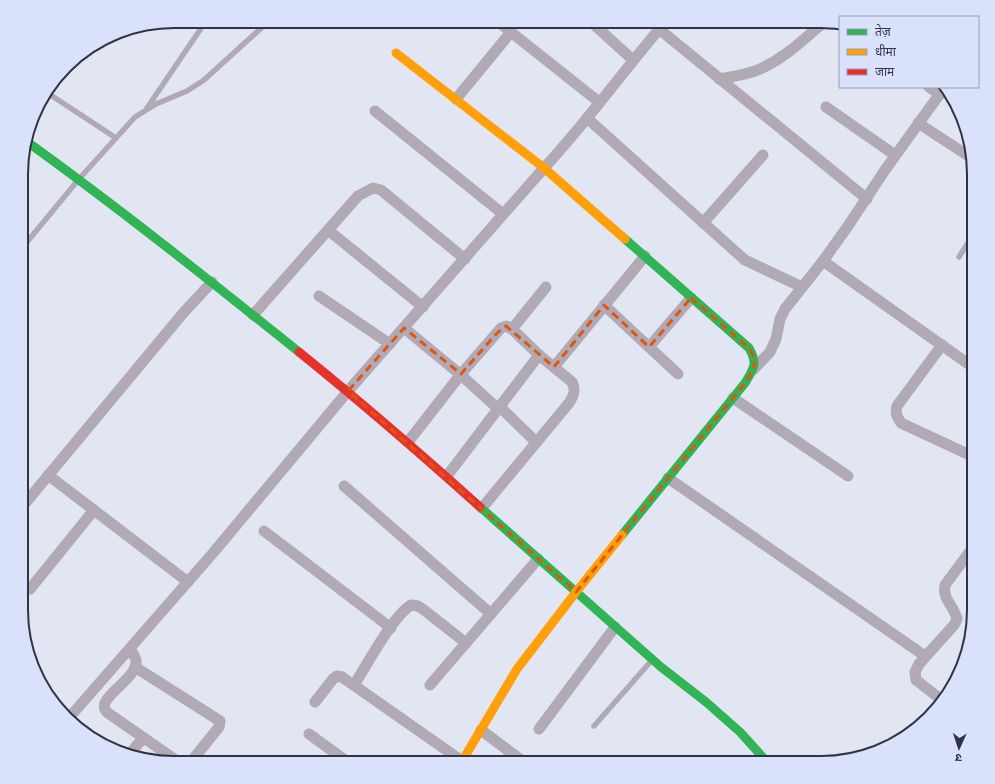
<svg xmlns="http://www.w3.org/2000/svg" width="995" height="784" viewBox="0 0 995 784" font-family="'Varela Round','Noto Sans Devanagari',sans-serif">
	<style>
		.lines { fill: none; stroke-linecap: round; stroke-linejoin: round }
		.lane { stroke: #b1a9b4; stroke-width: 5.5 }
		.street { stroke: #b1a9b4; stroke-width: 11 }
		.fast { stroke: #30b455; stroke-width: 9 }
		.slow { stroke: #ff9f0a; stroke-width: 9 }
		.jam { stroke: #e5322d; stroke-width: 9 }
		.marked { fill: none; stroke: #df570f; stroke-width: 3; stroke-dasharray: 8 5; stroke-linejoin: round }
		.rim { fill: none; stroke: #303545; stroke-width: 2 }
	</style>
	<rect width="100%" height="100%" fill="#e2e6f3"/>
	<g class="lines">
		<!-- lane -->
		<g class="lane">
			<path d="M 46,92 L 116,138"/>
			<path d="M 147,108 L 206,21"/>
			<path d="M 22,248 L 79,179 L 135,117 L 156,104 L 187,91 L 204,80 L 269,21"/>
			<path d="M 959,257 L 974,233"/>
			<path d="M 965,362 L 974,351"/>
			<path d="M 594,726 L 652,660"/>
		</g>
		<!-- street -->
		<g class="street">
			<path d="M 497,21 L 599,102"/>
			<path d="M 590,21 L 633,60"/>
			<path d="M 659,29 L 867,199"/>
			<path d="M 719,79 C 730,77 744,75 755,71 C 782,61 803,40 825,21"/>
			<path d="M 929,87 L 940,94"/>
			<path d="M 456,99 L 511,32"/>
			<path d="M 826,107 L 895,155"/>
			<path d="M 375,111 L 503,214"/>
			<path d="M 587,118 L 737,253 L 745,260 L 802,287"/>
			<path d="M 918,123 L 970,157"/>
			<path d="M 703,223 L 763,155"/>
			<path d="M 328,230 L 423,307"/>
			<path d="M 823,261 L 974,368"/>
			<path d="M 319,296 L 390,344"/>
			<path d="M 604,305 L 678,374"/>
			<path d="M 253,315 L 358,196 L 373,188 L 381,190 L 465,259"/>
			<path d="M 404,328 L 461,375 L 495,406 L 500,407 L 533,439 L 537,442"/>
			<path d="M 512,329 L 546,287"/>
			<path d="M 942,345 L 897,406 C 895,413 897,417 901,423 L 974,457"/>
			<path d="M 649,347 L 691,298"/>
			<path d="M 554,367 L 645,256"/>
			<path d="M 753,370 L 770,352 L 776,339 L 780,319 L 785,309 L 823,261 L 848,226 L 885,170 L 944,88"/>
			<path d="M 733,398 L 848,476"/>
			<path d="M 408,442 L 461,374 L 501,328 L 506,326 L 512,329 L 539,355 L 572,382 C 576,390 574,396 569,403 L 482,508"/>
			<path d="M 48,475 L 188,582"/>
			<path d="M 447,476 L 539,355"/>
			<path d="M 668,478 L 925,656"/>
			<path d="M 344,486 L 491,614"/>
			<path d="M 22,507 L 184,312 L 212,282"/>
			<path d="M 264,531 L 391,628"/>
			<path d="M 30,589 L 94,510"/>
			<path d="M 130,649 C 132,652 135,656 136,660 C 139,680 91,699 108,713 L 180,763"/>
			<path d="M 135,667 L 220,721 L 219,727 L 190,763"/>
			<path d="M 354,685 C 367,665 392,617 411,605 L 418,606 L 424,610 L 466,643"/>
			<path d="M 430,685 L 538,559"/>
			<path d="M 943,701 L 916,680 L 915,672 L 919,664 L 954,625 L 957,619 C 954,605 942,600 945,585 L 974,546"/>
			<path d="M 315,702 L 333,679 L 337,676 L 342,677 L 462,761"/>
			<path d="M 68,719 L 213,553 L 348,391 L 544,168 C 587,122 624,70 666,21"/>
			<path d="M 539,729 L 615,627"/>
			<path d="M 481,730 L 525,763"/>
			<path d="M 309,734 L 349,763"/>
			<path d="M 129,755 L 143,738"/>
		</g>
		<!-- fast -->
		<g class="fast">
			<path d="M 26,141 C 119,208 209,280 299,352"/>
			<path d="M 480,507 L 661,667 L 706,702 L 740,732 L 768,763"/>
			<path d="M 622,535 L 745,383 C 754,368 758,364 749,348 L 625,239"/>
		</g>
		<!-- slow -->
		<g class="slow">
			<path d="M 396,53 L 544,168 L 625,239"/>
			<path d="M 461,763 L 517,669 L 576,592 L 622,535"/>
		</g>
		<!-- jam -->
		<path class="jam" d="M 299,352 C 361,402 421,454 480,507"/>
	</g>
	<!-- marked area -->
	<path class="marked" d="M 691,298 L 749,348 L 755,359 L 753,370 L 745,383 L 576,592 L 348,391 L 404,328 L 461,374 L 497,333 L 506,326 L 554,367 L 604,305 L 649,347 Z"/>
	<!-- crop -->
	<path d="M0 0H995V784H0ZM174 28H821A146 146 0 0 1 967 174V610A146 146 0 0 1 821 756H174A146 146 0 0 1 28 610V174A146 146 0 0 1 174 28Z" fill="#dae2fb" fill-rule="evenodd"/>
	<path class="rim" d="M174 28H821A146 146 0 0 1 967 174V610A146 146 0 0 1 821 756H174A146 146 0 0 1 28 610V174A146 146 0 0 1 174 28Z"/>
	<!-- legend -->
	<rect x="839" y="16" width="140" height="72" fill="#dae2fb" stroke="#969db2"/>
	<rect x="847" y="29" width="20" height="6" fill="#30b455" stroke="#969db2"/>
	<text x="875" y="36" font-size="12" fill="#303545">तेज़</text>
	<rect x="847" y="49" width="20" height="6" fill="#ff9f0a" stroke="#969db2"/>
	<text x="875" y="56" font-size="12" fill="#303545">धीमा</text>
	<rect x="847" y="69" width="20" height="6" fill="#e5322d" stroke="#969db2"/>
	<text x="875" y="76" font-size="12" fill="#303545">जाम</text>
	<!-- north arrow -->
	<g transform="translate(959 748) rotate(183)" stroke="#dae2fb" stroke-width="3" paint-order="stroke">
	<path d="M0-3L7 15L0 10L-7 15Z" fill="#303545"/>
	<text y="-6" font-size="11" font-weight="bold" text-anchor="middle" fill="#303545">उ</text>
	</g>
</svg>
